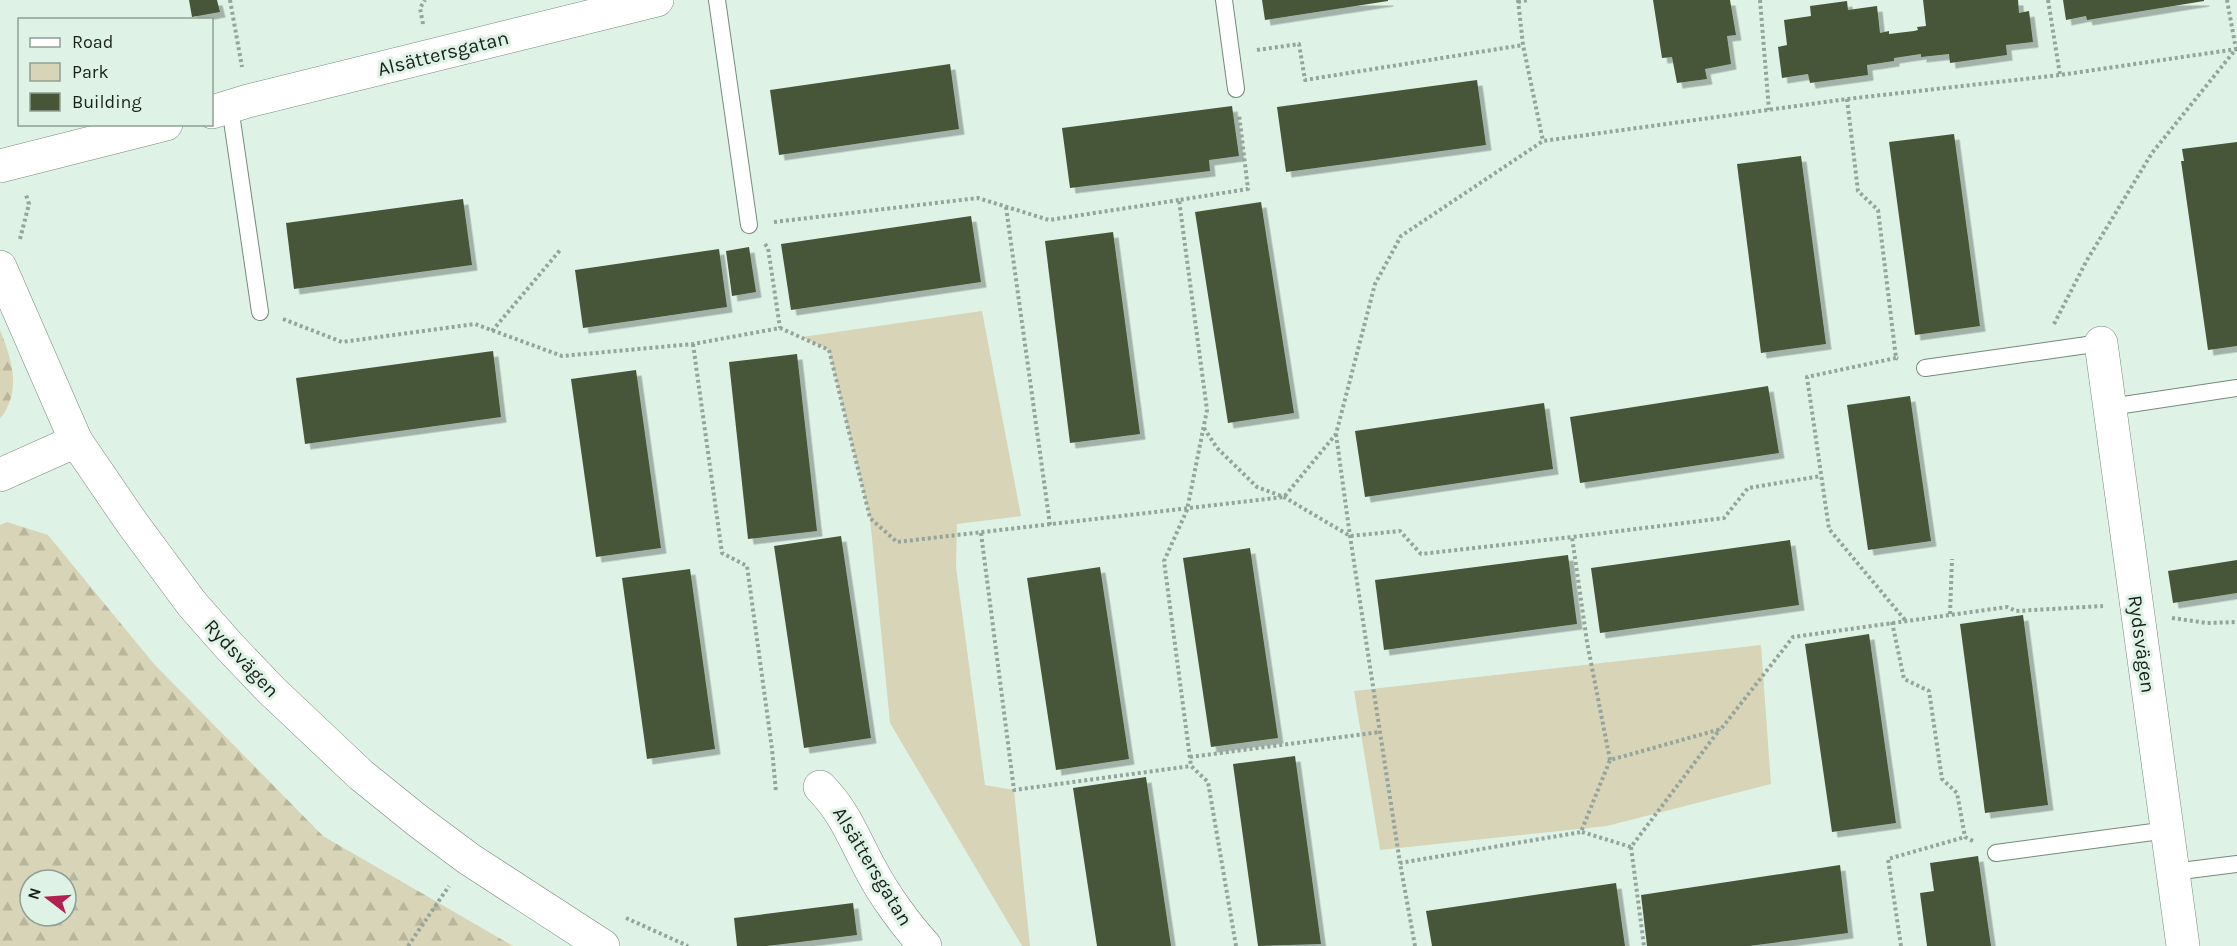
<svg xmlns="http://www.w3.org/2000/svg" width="2237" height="946" viewBox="0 0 2237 946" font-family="Karla,sans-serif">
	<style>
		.forest { fill: url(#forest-firs); fill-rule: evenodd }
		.park { fill: #d8d4b8 }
		.building { fill: #475637; filter: url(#shadow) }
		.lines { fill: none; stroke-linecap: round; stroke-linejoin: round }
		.service-casing { stroke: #76897e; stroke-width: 18 }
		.minor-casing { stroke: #76897e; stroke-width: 34 }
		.tertiary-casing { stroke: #76897e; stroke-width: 34 }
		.path { stroke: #95a59b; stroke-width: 4; stroke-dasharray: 3 3; stroke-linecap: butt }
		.service { stroke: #fff; stroke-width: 16 }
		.minor { stroke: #fff; stroke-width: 33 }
		.tertiary { stroke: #fff; stroke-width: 33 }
		.labels { text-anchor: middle; stroke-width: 6; stroke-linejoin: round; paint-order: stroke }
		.street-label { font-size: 20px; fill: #18201b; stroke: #def3e6 }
	</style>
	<defs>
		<pattern id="forest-firs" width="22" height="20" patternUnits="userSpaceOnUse" patternTransform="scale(1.5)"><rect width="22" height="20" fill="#d8d4b8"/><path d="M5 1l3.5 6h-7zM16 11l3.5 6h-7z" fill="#b9b69e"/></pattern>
		<filter id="shadow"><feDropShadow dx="5.5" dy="5.5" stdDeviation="0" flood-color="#0004"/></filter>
	</defs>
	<rect width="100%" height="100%" fill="#def3e6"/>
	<!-- forest -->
	<g class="forest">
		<path d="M 0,330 C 12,360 22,391 0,419 Z"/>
		<path d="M 7,522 L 48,535 L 154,664 L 323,836 L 513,946 L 0,946 L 0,525 ZM 30,880 L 66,880 L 66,916 L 30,916 Z"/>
	</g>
	<!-- park -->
	<g class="park">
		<path d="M 982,311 L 1021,516 L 957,524 L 956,567 L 985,785 L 1014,790 L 1030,946 L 1022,946 L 890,723 L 870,518 L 829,350 L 802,337 Z"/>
		<path d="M 1761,645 L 1771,784 L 1607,826 L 1380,850 L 1354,691 Z"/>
	</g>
	<!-- building -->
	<g class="building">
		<path d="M 189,0 L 217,0 L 220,12 L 192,17 Z"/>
		<path d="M 1262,0 L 1388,0 L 1388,1 L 1265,20 Z"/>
		<path d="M 1653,0 L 1730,0 L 1736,35 L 1727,36 L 1731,64 L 1705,69 L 1707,79 L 1677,83 L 1672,57 L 1662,58 Z"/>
		<path d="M 1923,0 L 2018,0 L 2019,13 L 2029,11 L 2033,42 L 2006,45 L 2007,55 L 1950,63 L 1949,54 L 1921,57 L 1921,54 L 1894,58 L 1894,61 L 1867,65 L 1868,75 L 1810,83 L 1808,74 L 1782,78 L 1778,47 L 1787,45 L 1784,20 L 1811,16 L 1810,6 L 1847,1 L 1848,10 L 1877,6 L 1880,33 L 1889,31 L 1889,34 L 1914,31 L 1918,30 L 1917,27 L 1926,26 Z"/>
		<path d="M 2063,0 L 2204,0 L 2204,1 L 2087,20 L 2086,16 L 2066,20 Z"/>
		<path d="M 950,64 L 959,129 L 779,155 L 770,90 Z"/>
		<path d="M 1477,80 L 1486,145 L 1286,172 L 1277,107 Z"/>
		<path d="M 1232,106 L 1239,156 L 1209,160 L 1210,171 L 1070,188 L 1062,128 Z"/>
		<path d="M 1954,134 L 1980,326 L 1915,335 L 1889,142 Z"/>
		<path d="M 2237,142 L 2237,346 L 2208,350 L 2181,161 L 2184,161 L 2182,149 Z"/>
		<path d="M 1801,156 L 1826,344 L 1761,353 L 1737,164 Z"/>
		<path d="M 463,199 L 472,265 L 294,289 L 286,223 Z"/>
		<path d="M 1261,202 L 1294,413 L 1228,423 L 1195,212 Z"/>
		<path d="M 971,216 L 981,282 L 791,310 L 781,244 Z"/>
		<path d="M 1113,232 L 1140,434 L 1070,443 L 1045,241 Z"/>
		<path d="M 749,247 L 756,292 L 732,296 L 726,251 Z"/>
		<path d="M 719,249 L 727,307 L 583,328 L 575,270 Z"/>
		<path d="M 493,351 L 501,417 L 305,444 L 296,378 Z"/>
		<path d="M 797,354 L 817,531 L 748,539 L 729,362 Z"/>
		<path d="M 636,370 L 661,548 L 596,557 L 571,379 Z"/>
		<path d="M 1768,386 L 1779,453 L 1580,483 L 1570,417 Z"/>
		<path d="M 1910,396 L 1931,541 L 1868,550 L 1847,405 Z"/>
		<path d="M 1544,403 L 1553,469 L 1365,497 L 1355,431 Z"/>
		<path d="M 841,536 L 871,738 L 804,748 L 774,546 Z"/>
		<path d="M 1790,540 L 1799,605 L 1600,633 L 1591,568 Z"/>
		<path d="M 1250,548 L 1278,738 L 1211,747 L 1183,558 Z"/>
		<path d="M 1568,555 L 1577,624 L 1384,650 L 1375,580 Z"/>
		<path d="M 2237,560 L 2237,593 L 2173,603 L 2168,571 Z"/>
		<path d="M 1100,567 L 1129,759 L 1056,770 L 1027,578 Z"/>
		<path d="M 690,569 L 715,749 L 647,759 L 622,578 Z"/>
		<path d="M 2023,615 L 2048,805 L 1985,813 L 1960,624 Z"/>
		<path d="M 1869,634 L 1896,823 L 1832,832 L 1805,644 Z"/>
		<path d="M 1295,756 L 1321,944 L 1258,946 L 1233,764 Z"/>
		<path d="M 1146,777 L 1171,946 L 1097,946 L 1073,788 Z"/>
		<path d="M 1978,856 L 1991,946 L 1927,946 L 1920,893 L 1934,891 L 1930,863 Z"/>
		<path d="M 1840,865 L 1848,933 L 1749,946 L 1647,946 L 1641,895 Z"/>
		<path d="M 1616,883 L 1625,946 L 1432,946 L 1426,911 Z"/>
		<path d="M 853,903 L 857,935 L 767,946 L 737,946 L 734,918 Z"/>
	</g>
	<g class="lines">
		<!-- service casing -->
		<g class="service-casing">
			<g id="service">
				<path d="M 717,0 L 749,225"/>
				<path d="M 1224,0 L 1236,89"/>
				<path d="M 230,107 L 260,312"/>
				<path d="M 1925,368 L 2101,343"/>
				<path d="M 2110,407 L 2237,388"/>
				<path d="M 1996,853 L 2168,830"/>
				<path d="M 2173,872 L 2237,864"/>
			</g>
		</g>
		<!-- minor casing -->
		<g class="minor-casing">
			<g id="minor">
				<path d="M 212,112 L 248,101 L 657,0"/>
				<path d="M 0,166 L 166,124"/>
				<path d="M 2101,343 L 2183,946"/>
				<path d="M 820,787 C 845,812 854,839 871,870 C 884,895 906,925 925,946"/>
			</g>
		</g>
		<!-- tertiary casing -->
		<g class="tertiary-casing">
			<g id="tertiary">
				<path d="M 0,267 L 76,441 L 132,523 L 192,604 L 230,647 L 271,690 L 361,775 L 418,821 L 469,859 L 603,946"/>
				<path d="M 0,475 L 76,441"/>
			</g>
		</g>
		<!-- path -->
		<g class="path">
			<path d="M 230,0 L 242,67"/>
			<path d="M 1518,0 L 1523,45 L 1543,141"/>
			<path d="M 1760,0 L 1769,110"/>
			<path d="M 2048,0 L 2060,75"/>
			<path d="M 1518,2 L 1528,0"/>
			<path d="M 423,24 L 420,8 L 425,0"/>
			<path d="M 1257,50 L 1299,44 L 1305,80 L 1523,45"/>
			<path d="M 1847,99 L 1858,191 L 1878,210 L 1896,358 L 1898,359"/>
			<path d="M 1006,207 L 1050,525"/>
			<path d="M 774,222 L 978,198 L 1049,220 L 1179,200"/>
			<path d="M 20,239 L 29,204 L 26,195"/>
			<path d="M 765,244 L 768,248 L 780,328"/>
			<path d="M 283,319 L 342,342 L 475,324 L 562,356 L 693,344 L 780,328 L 829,350 L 870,518 L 897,542 L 1284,497 L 1336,434 L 1375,284 L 1401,236 L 1543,141 L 1847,99 L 2060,75 L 2237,49"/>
			<path d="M 2054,324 L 2087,260 L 2152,153 L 2236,49 L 2227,0"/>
			<path d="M 492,331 L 561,249"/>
			<path d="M 693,344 L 722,553 L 747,566 L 772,749 L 776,792"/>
			<path d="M 1896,358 L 1807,377 L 1829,529 L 1905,620"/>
			<path d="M 1204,428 L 1217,448 L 1257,487 L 1284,497 L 1350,536 L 1400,531 L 1421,554 L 1572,537"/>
			<path d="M 1336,434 L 1350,536 L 1400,863"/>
			<path d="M 981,533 L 1014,790 L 1191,766"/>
			<path d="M 1950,614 L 1952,559"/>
			<path d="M 2172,618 L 2207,623 L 2237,622"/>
			<path d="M 1892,622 L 1904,679 L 1929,691 L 1942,779 L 1957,793 L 1965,837 L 1973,841"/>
			<path d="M 1190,757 L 1380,732"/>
			<path d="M 1610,760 L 1587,642 L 1572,537 L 1724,518 L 1748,488 L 1821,476"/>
			<path d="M 1582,832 L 1631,847 L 1720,729"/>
			<path d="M 1631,847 L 1644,946"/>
			<path d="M 626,918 L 688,946"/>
			<path d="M 408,946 L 449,886"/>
			<path d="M 1236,946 L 1208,782 L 1191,766 L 1164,561 L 1187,510 L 1207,410 L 1179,200 L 1248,189 L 1239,114"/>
			<path d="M 1415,946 L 1400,863 L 1581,832 L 1610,760 L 1721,729 L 1793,637 L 2007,607 L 2016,611 L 2103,606"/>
			<path d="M 1901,946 L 1888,859 L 1965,837"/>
		</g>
		<!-- service -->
		<use href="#service" class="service"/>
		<!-- minor -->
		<use href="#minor" class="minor"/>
		<!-- tertiary -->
		<use href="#tertiary" class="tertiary"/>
	</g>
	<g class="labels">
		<!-- street labels -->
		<g class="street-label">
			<text transform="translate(443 53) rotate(-14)" y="7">Alsättersgatan</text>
			<text transform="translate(2142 644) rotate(82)" y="7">Rydsvägen</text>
			<text transform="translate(242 658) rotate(47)" y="7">Rydsvägen</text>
			<text transform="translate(873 866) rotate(59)" y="7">Alsättersgatan</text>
		</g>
	</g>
	<!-- legend -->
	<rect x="18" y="18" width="195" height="108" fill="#def3e6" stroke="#8f9f95" stroke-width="1.5"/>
	<rect x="30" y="38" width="30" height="9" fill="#ffffff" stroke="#8f9f95" stroke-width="1.5"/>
	<text x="72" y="48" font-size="18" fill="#18201b">Road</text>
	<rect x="30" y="63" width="30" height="18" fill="#d8d4b8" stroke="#8f9f95" stroke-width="1.5"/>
	<text x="72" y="78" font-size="18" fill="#18201b">Park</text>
	<rect x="30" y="93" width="30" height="18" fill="#475637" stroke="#8f9f95" stroke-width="1.5"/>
	<text x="72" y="108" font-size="18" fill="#18201b">Building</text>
	<!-- north arrow -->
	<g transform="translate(48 898) rotate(287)"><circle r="28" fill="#def3e6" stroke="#8f9f95" stroke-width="1.5"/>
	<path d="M0-4.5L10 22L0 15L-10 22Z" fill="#b1204f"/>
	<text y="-9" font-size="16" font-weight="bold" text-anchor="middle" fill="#18201b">N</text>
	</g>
</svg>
